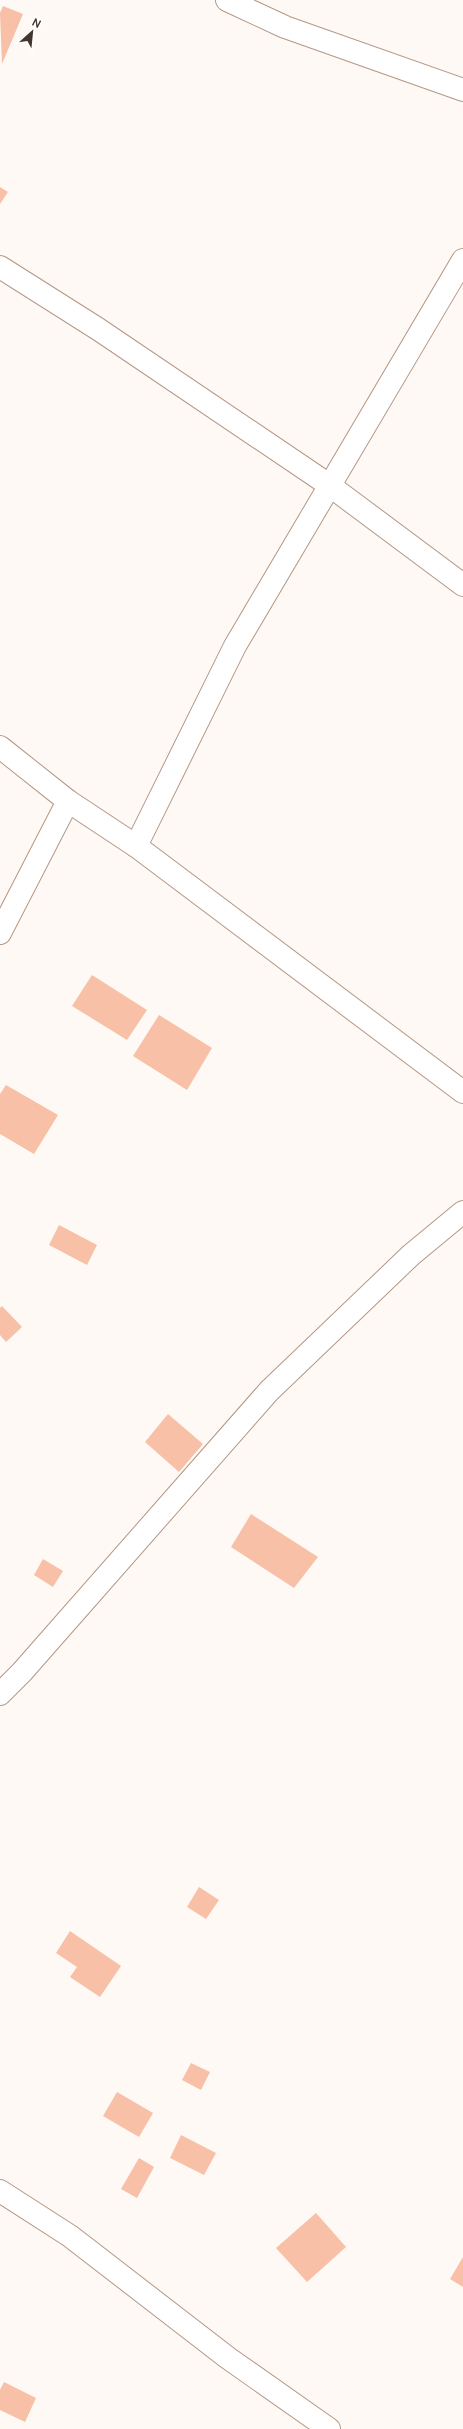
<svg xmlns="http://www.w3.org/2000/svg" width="463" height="2429" viewBox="0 0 463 2429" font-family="Manrope,sans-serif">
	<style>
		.building { fill: #f7c0a7 }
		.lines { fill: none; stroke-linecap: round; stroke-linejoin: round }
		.minor-casing { stroke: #b49785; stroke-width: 24 }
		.tertiary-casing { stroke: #b49785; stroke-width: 24 }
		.minor { stroke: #fff; stroke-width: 22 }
		.tertiary { stroke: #fff; stroke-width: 22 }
	</style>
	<rect width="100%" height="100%" fill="#fff9f5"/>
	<!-- building -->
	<g class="building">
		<path d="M 3,6 L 23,14 L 2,64 L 0,13 Z"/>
		<path d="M 0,187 L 8,192 L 0,204 Z"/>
		<path d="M 92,975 L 147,1010 L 127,1040 L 72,1006 Z"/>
		<path d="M 159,1015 L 212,1048 L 187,1090 L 133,1056 Z"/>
		<path d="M 6,1085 L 58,1115 L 34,1154 L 0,1134 L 0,1094 Z"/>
		<path d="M 59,1225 L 97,1245 L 87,1265 L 49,1245 Z"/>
		<path d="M 2,1306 L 22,1327 L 6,1342 L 0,1335 L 0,1308 Z"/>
		<path d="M 168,1414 L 203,1444 L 179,1472 L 145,1442 Z"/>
		<path d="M 251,1514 L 318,1557 L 294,1588 L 231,1547 Z"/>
		<path d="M 43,1559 L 63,1571 L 53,1587 L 34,1575 Z"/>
		<path d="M 199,1887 L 219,1900 L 206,1919 L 187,1907 Z"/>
		<path d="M 70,1931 L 121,1966 L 100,1997 L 70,1977 L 77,1967 L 56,1953 Z"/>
		<path d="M 191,2063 L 210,2072 L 201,2090 L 182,2080 Z"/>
		<path d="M 117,2092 L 153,2113 L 139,2137 L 103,2116 Z"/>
		<path d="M 181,2135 L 216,2153 L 204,2175 L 170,2158 Z"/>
		<path d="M 139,2158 L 154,2167 L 137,2198 L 121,2189 Z"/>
		<path d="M 316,2213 L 346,2247 L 307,2282 L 276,2248 Z"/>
		<path d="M 463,2257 L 463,2287 L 450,2279 Z"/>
		<path d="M 4,2382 L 36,2398 L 25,2422 L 0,2410 L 0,2390 Z"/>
	</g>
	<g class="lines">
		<!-- minor casing -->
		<g class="minor-casing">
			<g id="minor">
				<path d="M 227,0 L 285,27 L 463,90"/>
				<path d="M 0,267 L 98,329 L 329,485 L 463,585"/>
				<path d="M 136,846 L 235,646 L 463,260"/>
				<path d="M 0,933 L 68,801"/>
				<path d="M 0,1694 L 22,1672 L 269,1391 L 411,1255 L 463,1212"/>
				<path d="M 0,2191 L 70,2236 L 228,2358 L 329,2429"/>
			</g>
		</g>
		<!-- tertiary casing -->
		<g class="tertiary-casing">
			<path id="tertiary" d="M 0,747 L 68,801 L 136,846 L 463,1092"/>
		</g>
		<!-- minor -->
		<use href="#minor" class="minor"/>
		<!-- tertiary -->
		<use href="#tertiary" class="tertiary"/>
	</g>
	<!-- north arrow -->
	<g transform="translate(32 32) rotate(27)" stroke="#ffffff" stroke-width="3" paint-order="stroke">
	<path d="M0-3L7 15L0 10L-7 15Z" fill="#43362f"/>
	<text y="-6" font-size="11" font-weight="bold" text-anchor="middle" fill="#43362f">N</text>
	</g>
</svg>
